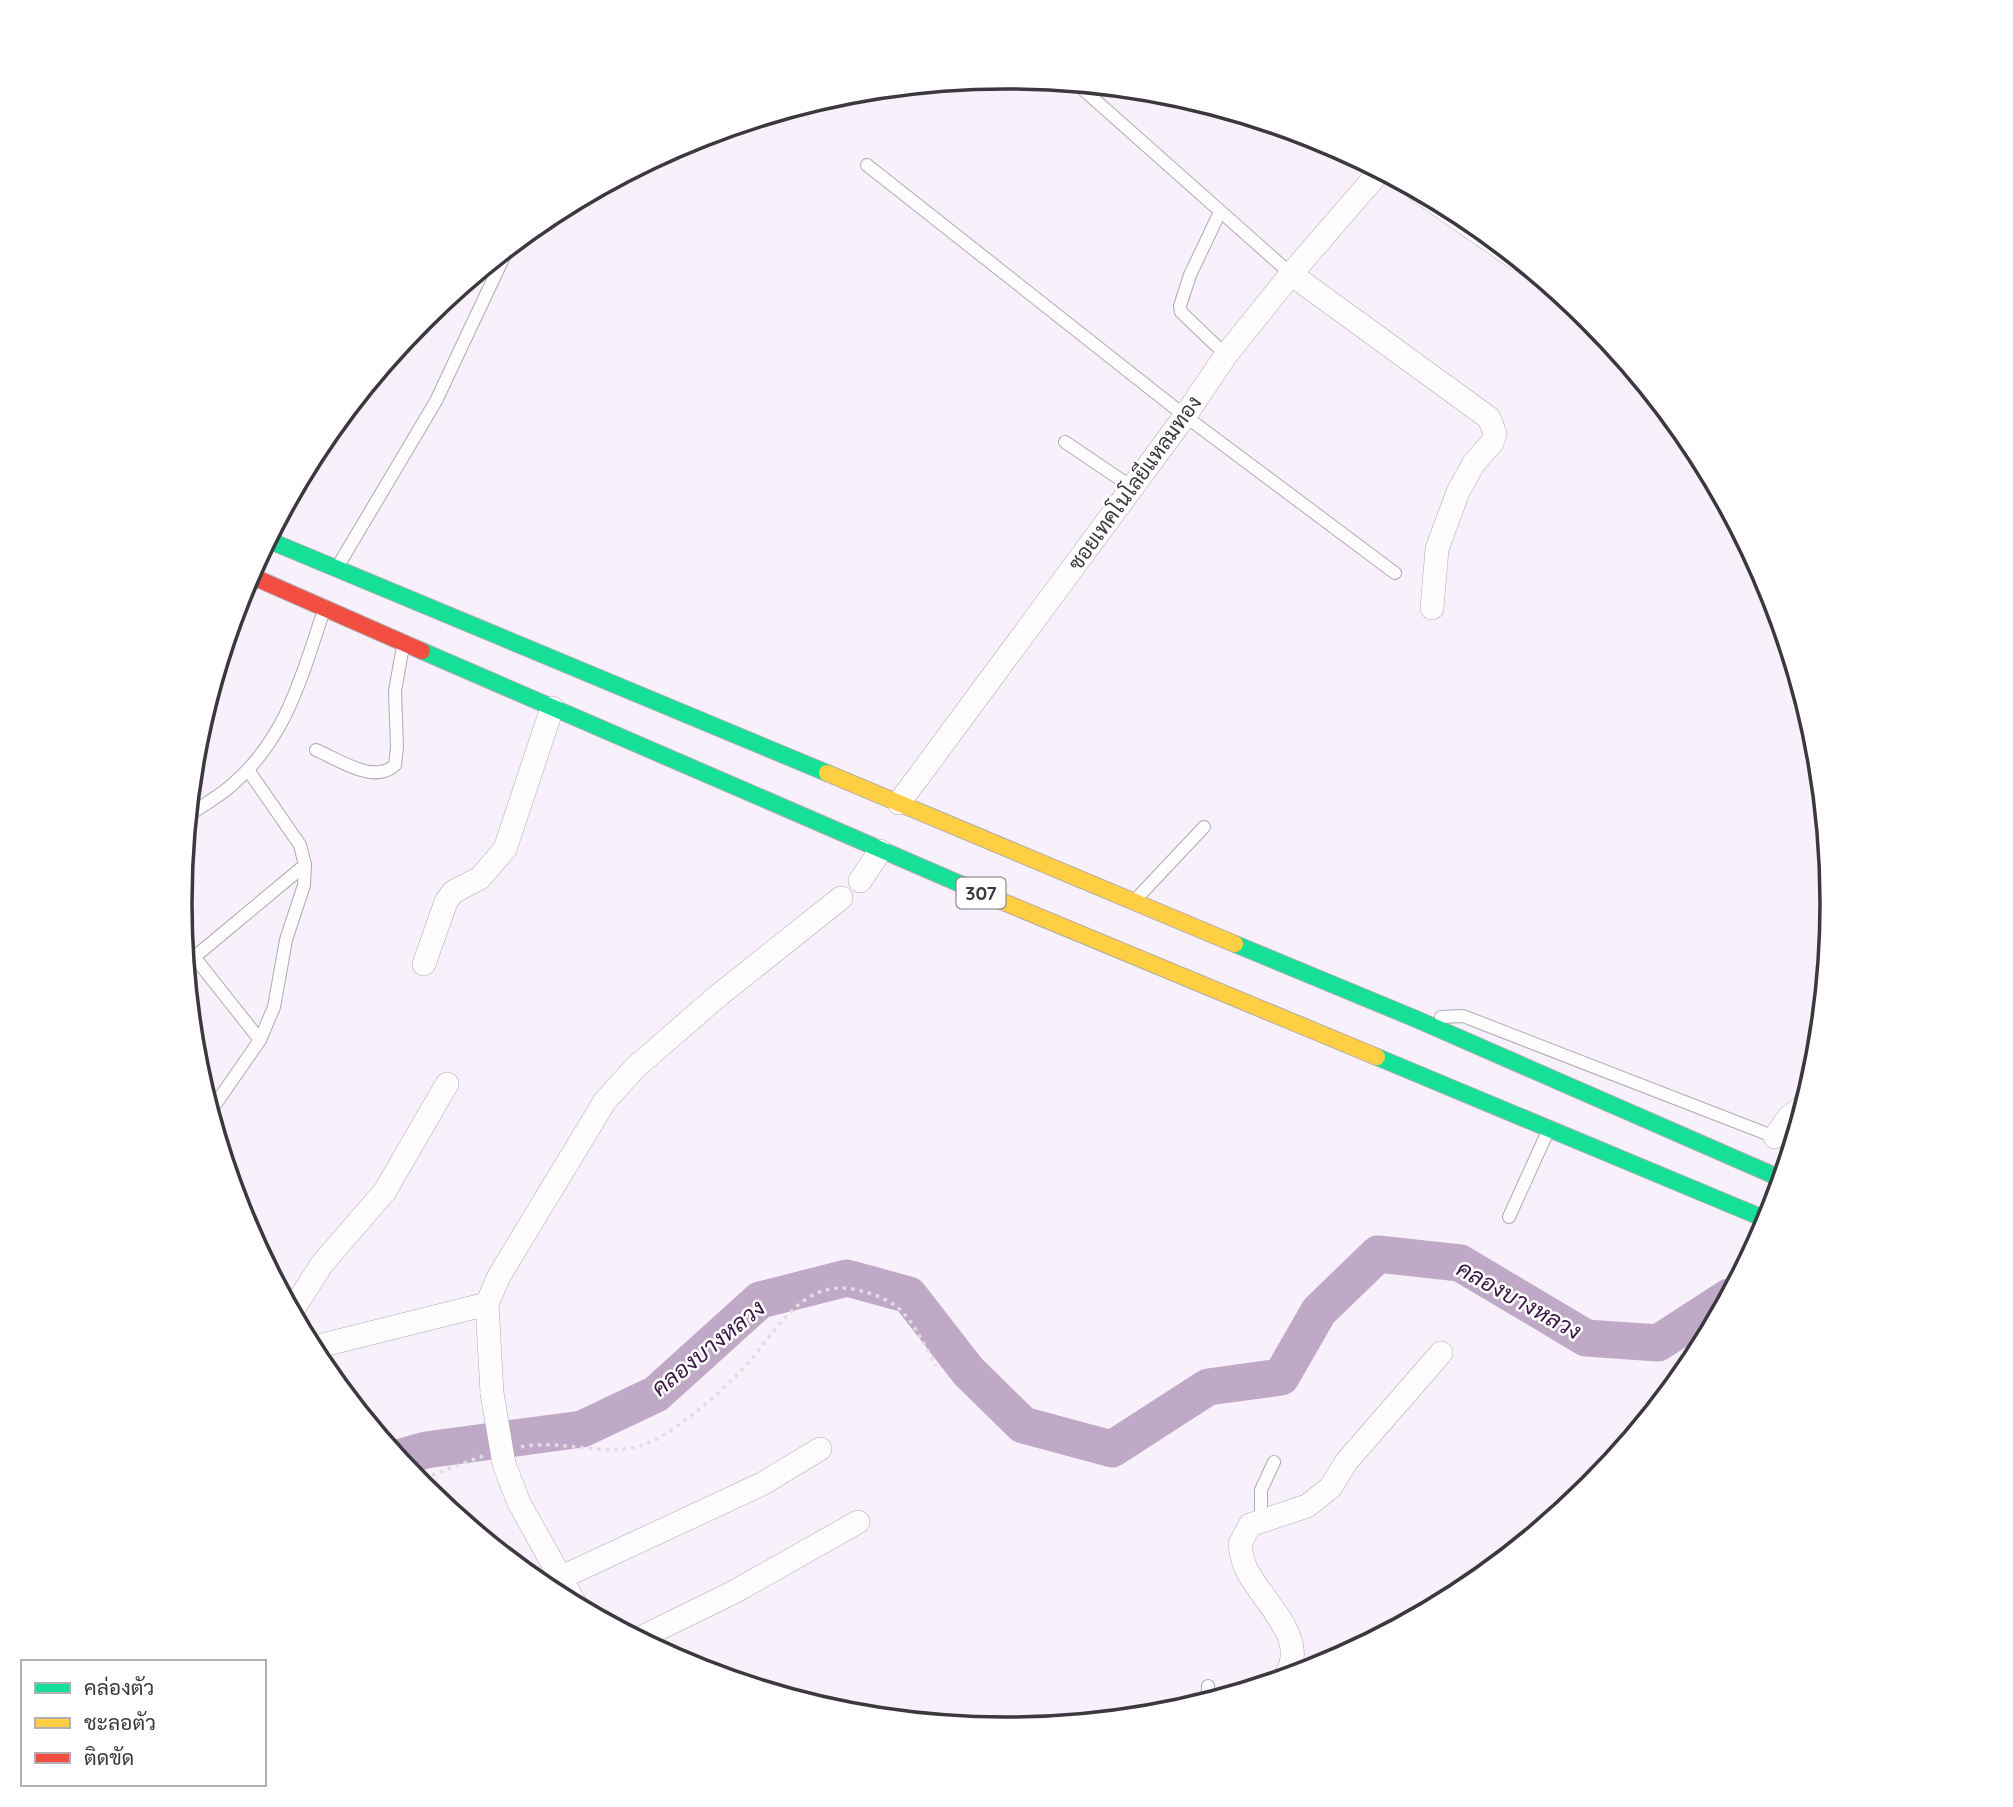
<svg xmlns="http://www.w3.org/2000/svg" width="2013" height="1807" viewBox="0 0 2013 1807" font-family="Quicksand,Sarabun,sans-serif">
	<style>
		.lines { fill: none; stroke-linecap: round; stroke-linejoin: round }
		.river { stroke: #bfa9c6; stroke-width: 37 }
		.lane-casing { stroke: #b0aab2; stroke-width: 14 }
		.street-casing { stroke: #b0aab2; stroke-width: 24 }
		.fast-casing { stroke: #b0aab2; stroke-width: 18 }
		.slow-casing { stroke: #b0aab2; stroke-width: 18 }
		.jam-casing { stroke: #b0aab2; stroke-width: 18 }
		.path { stroke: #e0dee2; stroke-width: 3.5; stroke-dasharray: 3.5 5; stroke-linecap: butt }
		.lane { stroke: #fefdfe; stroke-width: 12 }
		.street { stroke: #fefdfe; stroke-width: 23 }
		.fast { stroke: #16e098; stroke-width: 16 }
		.slow { stroke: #ffcf43; stroke-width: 16 }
		.jam { stroke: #f24e42; stroke-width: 16 }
		.street-bridge-casing { stroke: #b0aab2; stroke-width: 24; stroke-linecap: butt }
		.street-bridge { stroke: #fefdfe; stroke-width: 23 }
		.labels { text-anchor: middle; stroke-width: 5; stroke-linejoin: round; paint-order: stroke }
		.shield { fill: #fff; stroke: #777479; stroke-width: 2 }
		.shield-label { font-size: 19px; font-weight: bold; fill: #3d383f }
		.street-label { font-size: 21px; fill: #3d383f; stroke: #fff }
		.water-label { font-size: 23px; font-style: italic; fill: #3b1747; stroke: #fff }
		.rim { fill: none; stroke: #3d383f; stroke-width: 3.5 }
	</style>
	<rect width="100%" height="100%" fill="#f8f0fb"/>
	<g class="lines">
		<!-- river -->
		<path class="river" d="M 398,1458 L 426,1450 L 582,1429 L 656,1394 L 760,1300 L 847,1278 L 909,1295 L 968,1371 L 1023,1425 L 1112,1449 L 1208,1387 L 1281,1377 L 1319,1311 L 1378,1254 L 1460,1263 L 1586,1338 L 1658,1343 L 1729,1297"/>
		<!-- lane casing -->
		<g class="lane-casing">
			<g id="lane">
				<path d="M 1077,84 L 1291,274"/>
				<path d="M 867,165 L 1185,416 L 1395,573"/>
				<path d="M 1220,212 L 1190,275 L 1180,306 L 1181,312 L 1226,355"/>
				<path d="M 1065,442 L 1133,488"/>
				<path d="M 338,566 L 436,401 L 508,248"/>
				<path d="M 316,750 C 338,759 374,785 395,765 L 397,747 L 395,691 L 403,646"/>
				<path d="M 189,815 C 203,805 220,796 233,784 C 287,737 302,675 324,610"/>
				<path d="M 1137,898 L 1204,827"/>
				<path d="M 184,944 L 260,1040"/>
				<path d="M 186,964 L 305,865 L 300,845 L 248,770"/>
				<path d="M 1441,1017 L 1463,1016 L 1775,1137"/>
				<path d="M 210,1112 L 260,1040 L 274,1007 L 286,940 L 304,885 L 305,865"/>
				<path d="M 1509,1217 L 1548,1131"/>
				<path d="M 1261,1521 L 1261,1490 L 1274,1462"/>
				<path d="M 1207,1702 L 1208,1686"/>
				<path d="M 871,1717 L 873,1716"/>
			</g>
		</g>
		<!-- street casing -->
		<g class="street-casing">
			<g id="street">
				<path d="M 1420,192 L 1517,259"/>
				<path d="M 1291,274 L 1489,418 L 1495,434 L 1492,443 L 1474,463 L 1458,492 L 1437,549 L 1432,608"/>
				<path d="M 899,803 L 1185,416 L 1226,355 L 1291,274 L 1380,171"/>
				<path d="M 860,881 L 880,851"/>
				<path d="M 424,964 L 446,902 L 453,892 L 480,878 L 505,849 L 552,708"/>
				<path d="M 1775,1137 L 1788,1118 L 1805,1105"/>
				<path d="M 292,1311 L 322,1264 L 385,1191 L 447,1084"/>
				<path d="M 311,1348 L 487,1304"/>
				<path d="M 492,1393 L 487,1304 L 499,1276 L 605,1101 L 637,1066 L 719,995 L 841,898"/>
				<path d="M 504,1464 L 519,1503 L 577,1607"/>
				<path d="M 560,1578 L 762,1484 L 820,1449"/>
				<path d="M 638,1639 L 734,1592 L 858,1522"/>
				<path d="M 1282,1680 C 1316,1641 1257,1598 1245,1566 C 1242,1559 1241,1551 1240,1544 L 1250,1525 L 1307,1506 L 1330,1488 L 1347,1461 L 1441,1353"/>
			</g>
		</g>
		<!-- fast casing -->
		<g class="fast-casing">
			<g id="fast">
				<path d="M 268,540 L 827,773"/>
				<path d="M 422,651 L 965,886"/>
				<path d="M 1235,944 L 1416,1019 L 1782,1179"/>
				<path d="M 1377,1057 L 1770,1221"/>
			</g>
		</g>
		<!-- slow casing -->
		<g class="slow-casing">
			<g id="slow">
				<path d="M 827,773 L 1235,944"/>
				<path d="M 965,886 L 1377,1057"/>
			</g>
		</g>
		<!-- jam casing -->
		<g class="jam-casing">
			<path id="jam" d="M 249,575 L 422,651"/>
		</g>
		<!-- path -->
		<g class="path">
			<path d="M 521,1447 C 563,1438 609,1460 648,1443 C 675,1432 716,1396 737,1375 C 775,1338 800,1271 865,1292 C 880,1296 897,1304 906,1316 C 918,1330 927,1350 936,1366"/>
			<path d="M 416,1481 L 483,1456"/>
		</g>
		<!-- lane -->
		<use href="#lane" class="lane"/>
		<!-- street -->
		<use href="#street" class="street"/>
		<!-- fast -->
		<use href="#fast" class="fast"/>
		<!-- slow -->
		<use href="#slow" class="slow"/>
		<!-- jam -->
		<use href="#jam" class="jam"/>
		<!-- street-bridge casing -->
		<g class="street-bridge-casing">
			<path id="street-bridge" d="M 492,1393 L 504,1464"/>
		</g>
		<!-- street-bridge -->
		<use href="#street-bridge" class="street-bridge"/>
	</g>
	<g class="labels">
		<!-- shield labels -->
		<rect class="shield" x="956.5" y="877.5" width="49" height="31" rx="5"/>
		<g class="shield-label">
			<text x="981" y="900">307</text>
		</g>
		<!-- street labels -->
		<g class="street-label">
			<text transform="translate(1135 483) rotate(-54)" y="7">ซอยเทคโนโลยีแหลมทอง</text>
		</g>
		<!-- water labels -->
		<g class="water-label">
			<text transform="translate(1519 1300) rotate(29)" y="8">คลองบางหลวง</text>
			<text transform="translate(708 1348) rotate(-39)" y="8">คลองบางหลวง</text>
		</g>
	</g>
	<!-- crop -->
	<path d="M0 0H2013V1807H0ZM192 903a814 814 0 1 1 1628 0a814 814 0 1 1-1628 0Z" fill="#fff" fill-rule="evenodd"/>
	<path class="rim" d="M192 903a814 814 0 1 1 1628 0a814 814 0 1 1-1628 0Z"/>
	<!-- legend -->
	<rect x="21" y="1660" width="245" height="126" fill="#ffffff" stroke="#b1afb2" stroke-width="2"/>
	<rect x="35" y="1683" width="35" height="10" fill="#16e098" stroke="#b1afb2" stroke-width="2"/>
	<text x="84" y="1695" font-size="21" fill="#3d383f">คล่องตัว</text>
	<rect x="35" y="1718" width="35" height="10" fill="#ffcf43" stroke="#b1afb2" stroke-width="2"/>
	<text x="84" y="1730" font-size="21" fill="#3d383f">ชะลอตัว</text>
	<rect x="35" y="1753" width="35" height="10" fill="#f24e42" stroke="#b1afb2" stroke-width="2"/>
	<text x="84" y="1765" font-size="21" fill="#3d383f">ติดขัด</text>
</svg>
